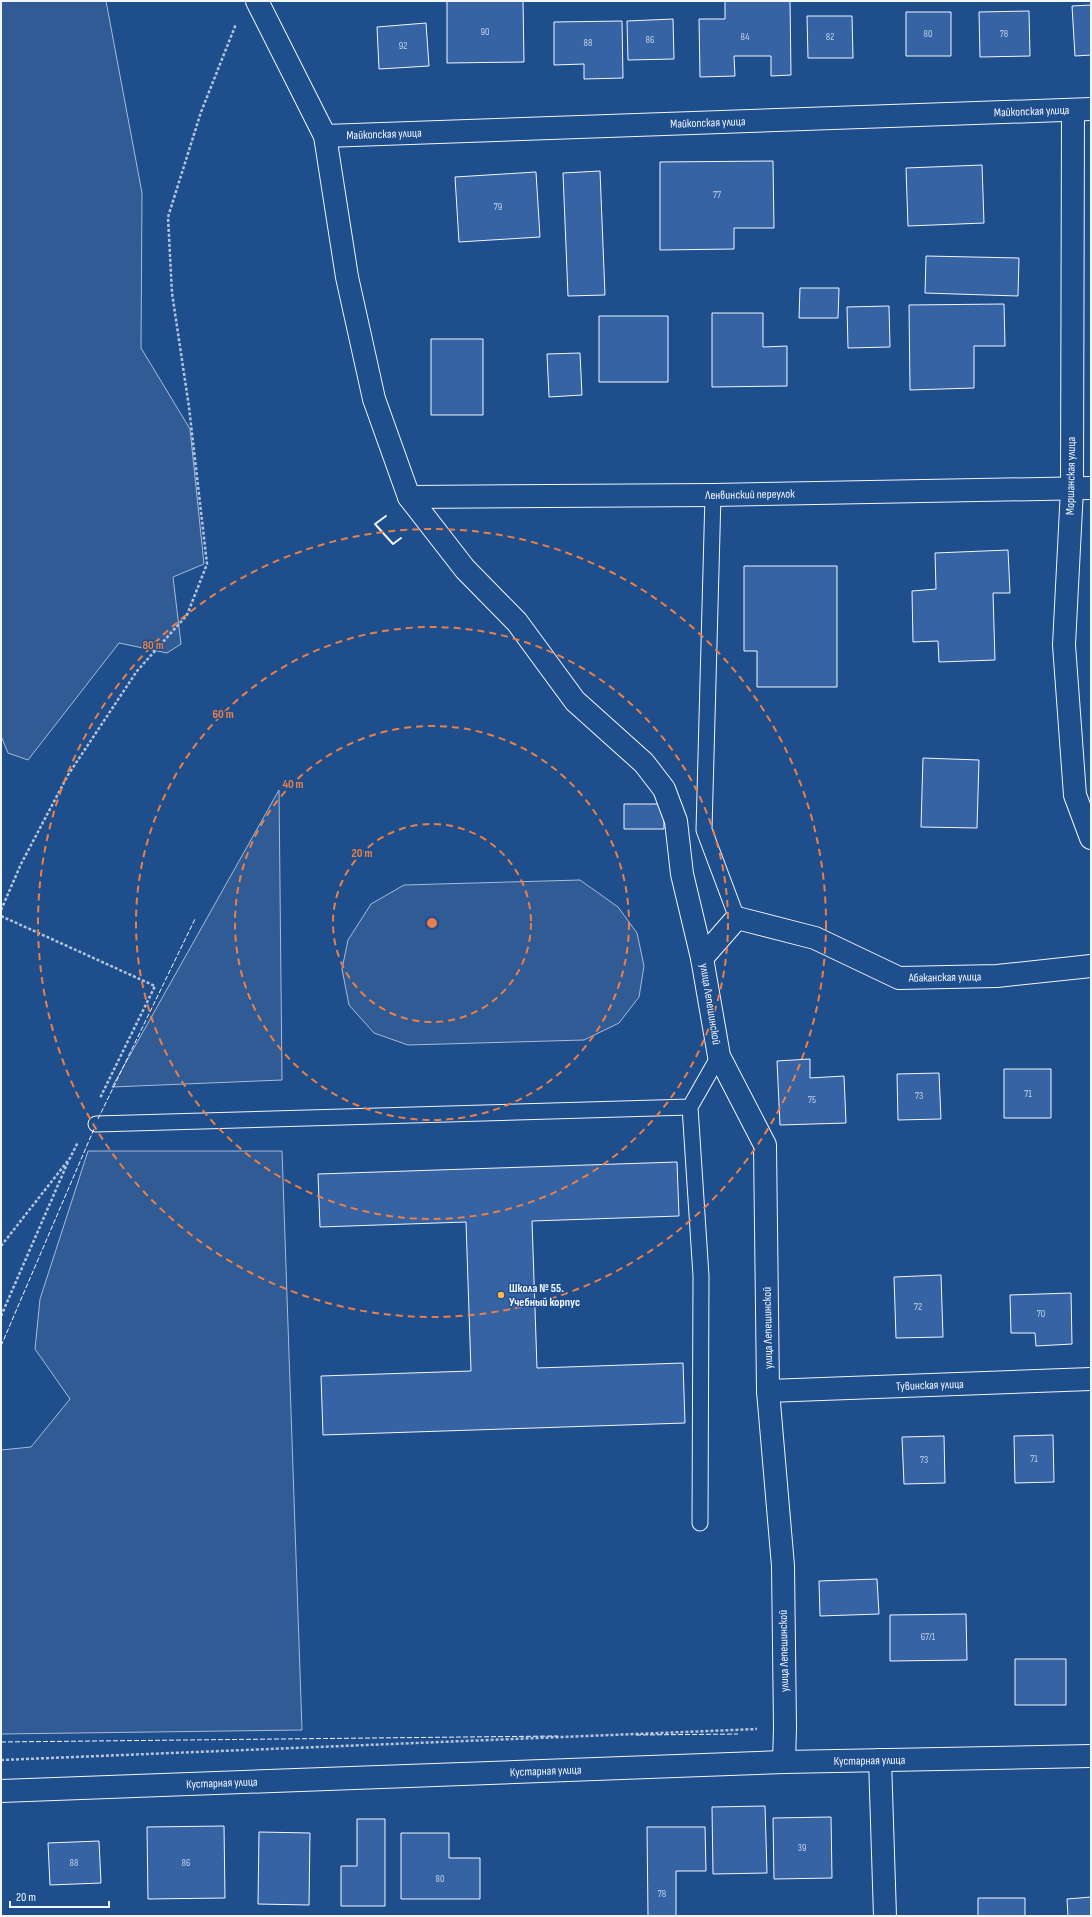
<svg xmlns="http://www.w3.org/2000/svg" width="1092" height="1917" font-family="'Sofia Sans Condensed',sans-serif">
<style>
.built{fill:#305b95;stroke:#a8bbd7}
.building{fill:#3563a3;stroke:#f2f6ff}
.lines{fill:none;stroke-linecap:round;stroke-linejoin:round}
.service-casing{stroke:#f2f6ff;stroke-width:17}
.minor-casing{stroke:#f2f6ff;stroke-width:24}
.tertiary-casing{stroke:#f2f6ff;stroke-width:24}
.path{stroke:#b3c4dc;stroke-width:2.5;stroke-dasharray:3 2;stroke-linecap:butt}
.service{stroke:#1f4e8c;stroke-width:15}
.minor{stroke:#1f4e8c;stroke-width:22}
.tertiary{stroke:#1f4e8c;stroke-width:22}
.fence{stroke:#f2f6ff;stroke-width:1;stroke-dasharray:5 2;stroke-linecap:butt}
.wall{stroke:#f2f6ff;stroke-width:2}
.ring{fill:none;stroke:#ea8049;stroke-width:2;stroke-dasharray:7 5}
.poi-dot{fill:#ffb74d;stroke:#1f4e8c;stroke-width:1.5}
.labels{text-anchor:middle;dominant-baseline:central;stroke-width:3;stroke-linejoin:round;paint-order:stroke}
.number-label{font-size:10px;fill:#c3d1e8}
.street-label{font-size:12px;fill:#f2f6ff;stroke:#1f4e8c}
.poi-label{font-size:12px;font-weight:bold;fill:#f2f6ff;stroke:#1f4e8c;text-anchor:start}
.centre{fill:#ea8049;stroke:#1f4e8c;stroke-width:2}
.ring-label{font-size:12px;text-anchor:middle;font-weight:bold;fill:#ea8049;stroke:#1f4e8c;stroke-width:3;stroke-linejoin:round;paint-order:stroke}
</style>
<rect width="100%" height="100%" fill="#1f4e8c"/>
<path class="built" d="M1 1H106L142 193 141 348 190 429 204 564 173 577 181 644 167 653 119 643 28 760 8 753 1 736Z
M279 790 282 1080 112 1087Z
M580 880 618 907 637 933 644 966 639 997 619 1023 584 1040 408 1045 374 1033 349 1005 342 969 348 940 371 904 404 885Z
M88 1151H282L302 1730 1 1734V1450L31 1447 70 1399 35 1349 40 1299Z"/>
<path class="building" d="M447 1H523L524 62 447 63Z
M725 1H790L791 75 771 76V56H734L735 76 700 77 699 19H725Z
M1091 5V55L1075 56 1072 6Z
M1029 11 1030 56 980 57 979 12Z
M906 12H951V56H906Z
M807 16H852L853 58H808Z
M673 19 674 59 628 60 627 21Z
M622 21 623 78 584 79V64L554 65V22Z
M426 23 429 66 379 69 377 27Z
M773 161 774 228H734V249L660 250V162Z
M982 165 984 223 908 226 906 168Z
M600 171 605 295 568 296 563 173Z
M536 172 540 237 459 242 455 177Z
M926 256 1019 258 1018 296 925 293Z
M800 288H839L838 318H799Z
M1004 304 1005 346H974V388L910 390 909 305Z
M889 306 890 347 848 348 847 307Z
M712 313H763V347L787 346V386L712 387Z
M599 316H668V382H599Z
M431 339H483V415H431Z
M580 353 582 395 549 397 547 354Z
M1008 550 1010 593H993L995 660 939 662 938 641 913 642 912 591 936 589 935 553Z
M744 566H837V687H757V651H744Z
M923 758 979 760 977 828 921 827Z
M624 804H664V829H624Z
M810 1059V1078L844 1076 846 1123 780 1125 777 1061Z
M1004 1069H1051V1118H1004Z
M939 1073 941 1119 898 1120 897 1074Z
M677 1162 679 1216 532 1221 537 1368 683 1363 685 1423 323 1435 321 1376 471 1371 466 1222 320 1227 318 1174Z
M941 1275 943 1337 896 1338 894 1277Z
M1071 1293 1072 1344 1036 1346 1035 1333H1011L1010 1295Z
M1053 1435 1054 1482 1015 1483 1014 1436Z
M944 1436 945 1483 904 1484 902 1437Z
M877 1579 879 1614 820 1616 819 1581Z
M966 1614 967 1660 890 1661V1615Z
M1015 1659H1066V1705H1015Z
M765 1806 767 1873 713 1874 712 1807Z
M831 1817 832 1878 774 1879 773 1818Z
M357 1819H385V1906H341V1866H357Z
M224 1826 225 1898 148 1899 147 1827Z
M647 1827H705L706 1871H676V1916H648Z
M259 1832 310 1833 309 1905 258 1904Z
M401 1833H449V1858H480V1899H401Z
M99 1841 101 1883 50 1885 48 1843Z
M1091 1897V1916H1068L1067 1899Z
M978 1898H1025V1916H978Z"/>
<g class="lines">
<defs>
<path id="service" d="M713 495 704 830 737 918
M690 1107 701 1276 700 1523
M96 1124 690 1107 719 1056"/>
<g id="minor">
<path d="M257 1 325 136 347 277 374 399 409 497 465 569 517 622 575 701 644 763 664 789 676 821 682 874 702 958"/>
<path d="M1073 110 1072 489 1064 645 1075 795 1091 838"/>
<path id="s1" d="M325 136 1091 109"/>
<path id="s2" d="M409 497 713 495 1091 488"/>
<path id="s3" d="M768 1391 1091 1379"/>
<path d="M880 1760 885 1916"/>
<path id="s4" d="M784 1762 785 1728 783 1566 768 1391 765 1145 719 1056 702 958 737 918 815 938 899 978 997 976 1091 966"/>
</g>
<g id="tertiary">
<path id="s5" d="M1 1791 784 1762 1091 1756"/>
</g>
</defs>
<use href="#service" class="service-casing"/>
<use href="#minor" class="minor-casing"/>
<use href="#tertiary" class="tertiary-casing"/>
<path class="path" d="M1 910 21 864 68 775 137 671 187 615 207 564 189 407 172 293 168 217 201 112 236 24
M1 916 155 986 100 1098
M1 1246 70 1158 78 1142
M1 1316 68 1162
M1 1760 757 1729"/>
<use href="#service" class="service"/>
<use href="#minor" class="minor"/>
<use href="#tertiary" class="tertiary"/>
<path class="fence" d="M98 1119 195 919
M1 1346 94 1129
M636 1735 738 1734
M1 1742 558 1736"/>
<path class="wall" d="M386 516 375 524 393 544 401 538"/>
</g>
<g class="ring">
<circle cx="432" cy="923" r="99"/>
<circle cx="432" cy="923" r="197"/>
<circle cx="432" cy="923" r="296"/>
<circle cx="432" cy="923" r="394"/>
</g>
<circle class="poi-dot" cx="501" cy="1295" r="4"/>
<g class="labels">
<g class="number-label">
<text x="485" y="32">90</text>
<text x="928" y="34">80</text>
<text x="1004" y="34">78</text>
<text x="745" y="37">84</text>
<text x="830" y="37">82</text>
<text x="650" y="40">86</text>
<text x="588" y="43">88</text>
<text x="403" y="46">92</text>
<text x="717" y="195">77</text>
<text x="498" y="207">79</text>
<text x="1028" y="1094">71</text>
<text x="919" y="1096">73</text>
<text x="812" y="1100">75</text>
<text x="918" y="1307">72</text>
<text x="1041" y="1314">70</text>
<text x="1034" y="1459">71</text>
<text x="924" y="1460">73</text>
<text x="928" y="1637">67/1</text>
<text x="802" y="1848">39</text>
<text x="74" y="1863">88</text>
<text x="186" y="1863">86</text>
<text x="440" y="1879">80</text>
<text x="662" y="1894">78</text>
</g>
<g class="street-label">
<text stroke="none"><textPath href="#s1" startOffset="707">Майкопская улица</textPath></text>
<text stroke="none"><textPath href="#s1" startOffset="383">Майкопская улица</textPath></text>
<text stroke="none"><textPath href="#s1" startOffset="59">Майкопская улица</textPath></text>
<text transform="translate(1071 476) rotate(-89)">Моршанская улица</text>
<text stroke="none"><textPath href="#s2" startOffset="341">Ленвинский переулок</textPath></text>
<text stroke="none"><textPath href="#s4" startOffset="1090">Абаканская улица</textPath></text>
<text transform="translate(710 1004) rotate(81)">улица Лепешинской</text>
<text transform="translate(768 1328) rotate(-91)">улица Лепешинской</text>
<text stroke="none"><textPath href="#s3" startOffset="162">Тувинская улица</textPath></text>
<text transform="translate(784 1651) rotate(-91)">улица Лепешинской</text>
<text stroke="none"><textPath href="#s5" startOffset="869">Кустарная улица</textPath></text>
<text stroke="none"><textPath href="#s5" startOffset="545">Кустарная улица</textPath></text>
<text stroke="none"><textPath href="#s5" startOffset="221">Кустарная улица</textPath></text>
</g>
<g class="poi-label">
<text x="509" y="1288">Школа № 55.<tspan x="509" dy="14">Учебный корпус</tspan></text>
</g>
</g>
<circle cx="432" cy="923" r="6" class="centre"/>
<g class="ring-label">
<text x="153" y="649">80 m</text>
<text x="223" y="718">60 m</text>
<text x="293" y="788">40 m</text>
<text x="362" y="857">20 m</text>
</g>
<rect width="1092" height="1917" fill="none" stroke="#f2f6ff" stroke-width="4"/>
<path d="M10 1901v6h99v-6" fill="none" stroke="#f2f6ff" stroke-width="2"/>
<text x="16" y="1901" font-size="12" fill="#f2f6ff" stroke="#1f4e8c" stroke-width="3" paint-order="stroke">20 m</text>
</svg>
